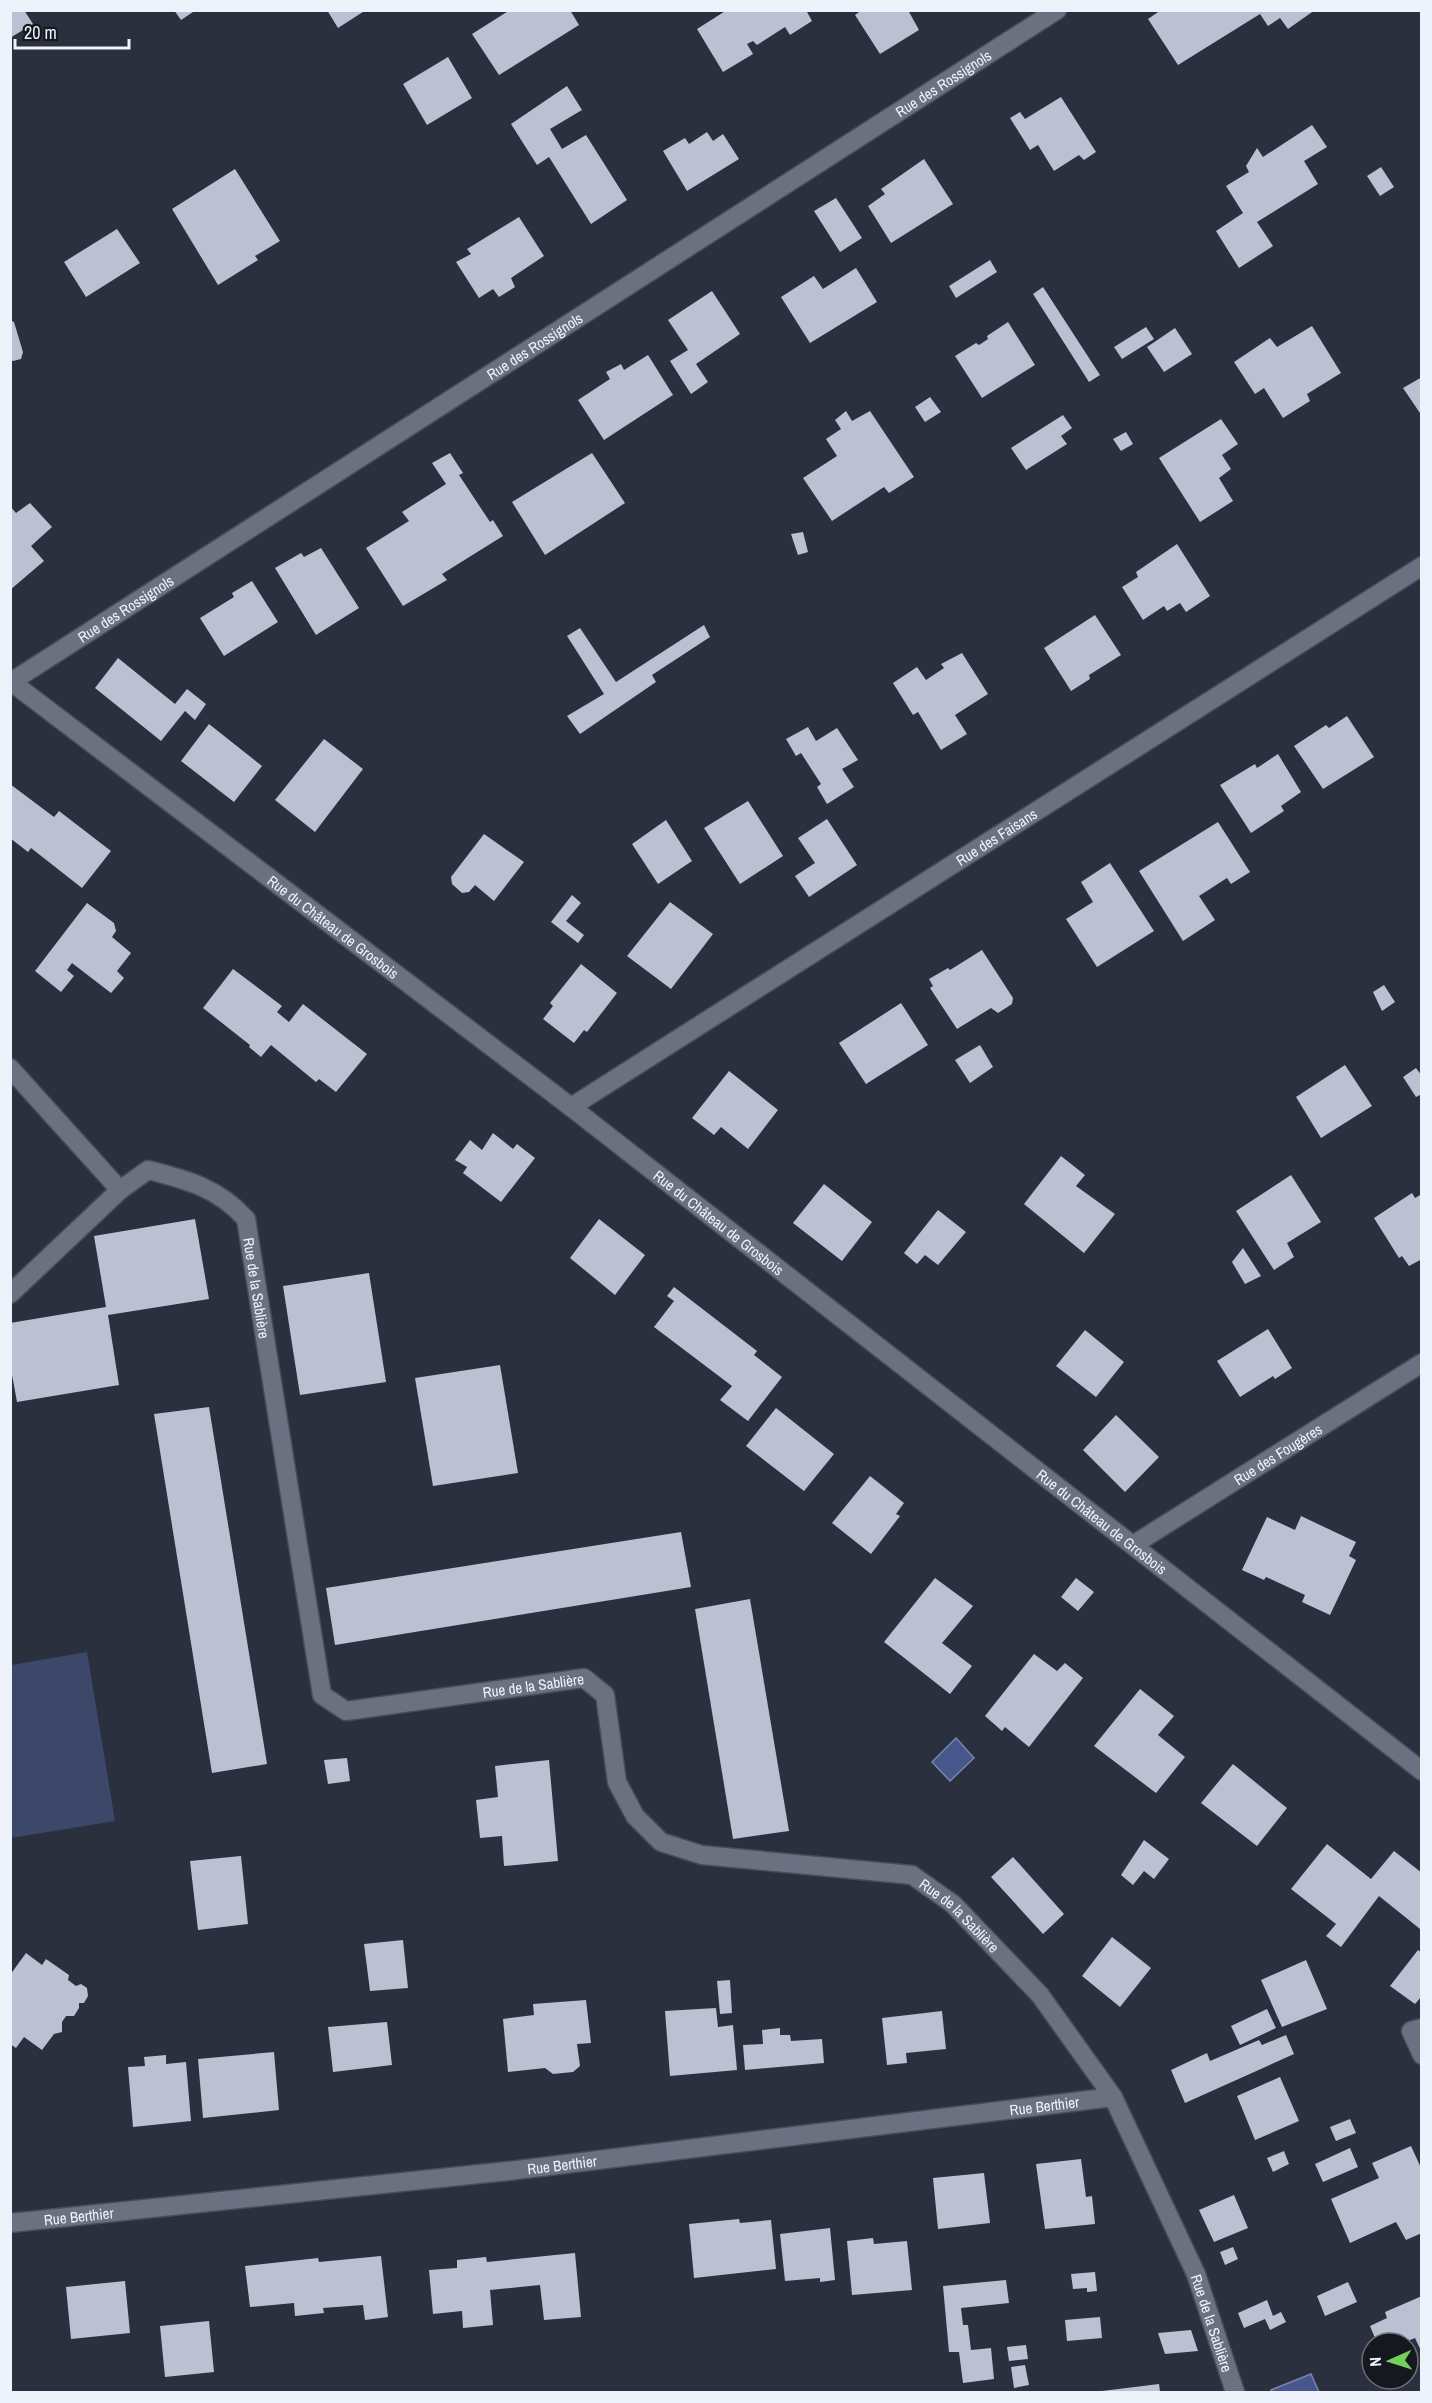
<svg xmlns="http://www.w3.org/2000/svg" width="1432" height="2403" font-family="'Archivo Narrow',sans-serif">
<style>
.green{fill:#3c476a}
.water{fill:#47568b;stroke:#7985ad;stroke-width:1.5}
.building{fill:#bbc1d3}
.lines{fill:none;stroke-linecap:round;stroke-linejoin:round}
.minor-casing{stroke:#484c58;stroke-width:21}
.minor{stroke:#6b7181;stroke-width:18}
.labels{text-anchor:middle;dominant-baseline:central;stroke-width:6;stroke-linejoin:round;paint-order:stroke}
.street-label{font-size:15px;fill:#eef2fb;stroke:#16181f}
</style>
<rect width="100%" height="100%" fill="#2b303e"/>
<path class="green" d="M87 1652 115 1821 11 1838V1665Z"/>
<path class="water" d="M956 1738 974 1758 950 1781 932 1762Z
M1311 2374 1319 2392H1272L1271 2390Z"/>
<path class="building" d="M10 10H24L33 24 10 38Z
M174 10H196L181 20Z
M327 10H366L338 28Z
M510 10H570L579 25 499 75 472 34Z
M727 10H806L812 21 790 35 785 27 757 45 753 41 747 44 753 54 723 72 697 29Z
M862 10H908L919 30 880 54 855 15Z
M1161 10H1315L1288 29 1280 18 1268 26 1260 14 1178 65 1148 19Z
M448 57 472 98 427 125 403 84Z
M567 86 582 110 550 129 562 149 586 135 627 200 591 224 549 157 537 165 511 124Z
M1061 97 1096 152 1084 160 1079 155 1054 171 1038 145 1030 150 1010 118 1020 112 1025 119Z
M1312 125 1327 147 1304 161 1318 184 1257 222 1273 246 1239 268 1216 231 1243 213 1226 186 1249 172 1246 166 1257 148 1263 157Z
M707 132 713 141 723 134 739 159 687 191 663 151 685 138 689 144Z
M924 159 953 204 891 243 868 206 885 194 881 189Z
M1381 167 1394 187 1380 196 1367 176Z
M235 169 280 241 255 256 258 260 218 285 172 209Z
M836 198 862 238 840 252 814 211Z
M519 217 544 256 511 278 515 287 499 297 493 289 479 298 456 262 471 254 467 249Z
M117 229 140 263 86 297 64 262Z
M990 260 997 272 956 298 949 286Z
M856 268 877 302 810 343 781 297 814 276 823 289Z
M1043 287 1100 375 1089 382 1033 294Z
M712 291 740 334 696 364 708 382 691 394 670 361 688 350 668 320Z
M10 320 14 322 23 352 21 359 13 361 10 360Z
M1008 322 1035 365 982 398 955 356 976 343 979 345 988 339 987 336Z
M1312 326 1341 373 1307 394 1310 401 1283 418 1264 388 1255 394 1234 362 1270 338 1277 347Z
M1146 327 1154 339 1122 359 1114 347Z
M1175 328 1192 354 1164 372 1147 347Z
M648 355 673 395 604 440 578 400 610 379 606 372 621 364 624 370Z
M1422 377V416L1403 388Z
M930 397 941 412 925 422 915 407Z
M846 411 852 421 870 411 914 477 889 493 884 487 832 521 803 478 837 456 826 439 841 429 835 420Z
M1063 415 1072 428 1061 436 1067 444 1026 470 1011 448Z
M1221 419 1238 444 1222 455 1231 469 1219 478 1233 501 1200 522 1159 458Z
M1126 432 1133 444 1121 451 1113 439Z
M450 453 463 473 459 475 490 522 493 520 503 536 442 574 447 580 403 606 366 548 409 521 402 512 446 484 432 463Z
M592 453 625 503 545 555 512 502Z
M30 503 52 527 31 546 44 561 10 590V506L16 513Z
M803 532 808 552 798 555 791 534Z
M1177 544 1210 596 1186 612 1180 603 1167 611 1164 606 1143 620 1122 587 1138 577 1136 572Z
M321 548 359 608 316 635 275 568 301 553 304 557Z
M252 581 278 622 224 656 200 618 234 597 232 593Z
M1095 615 1121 655 1089 675 1090 679 1071 691 1044 648Z
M704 625 710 637 652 675 656 682 580 734 567 716 604 694 567 636 580 628 616 682Z
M962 653 988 694 955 715 967 734 941 750 918 712 913 715 893 683 917 667 926 680 944 668 941 664Z
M118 658 175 704 187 689 206 704 195 720 185 711 161 741 95 688Z
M1347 716 1374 757 1323 789 1294 746 1326 725 1329 728Z
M209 724 262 766 234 802 181 761Z
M808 727 816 741 837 728 858 760 842 769 854 787 827 804 817 787 821 784 801 753 796 756 786 739Z
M324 739 363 769 315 832 275 800Z
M1278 754 1301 792 1281 806 1284 811 1251 833 1220 785 1255 764 1257 768Z
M10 784 54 817 59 811 111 851 82 888 31 848 28 852 10 838Z
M748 801 783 856 740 884 704 828Z
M827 819 857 865 809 897 795 876 815 863 798 838Z
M666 820 692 861 658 884 632 844Z
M1218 822 1250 872 1231 884 1227 878 1199 896 1215 920 1183 941 1139 871Z
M484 834 524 862 494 901 475 885 469 892 462 893 452 884 451 877Z
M1110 863 1154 931 1097 967 1066 919 1093 902 1081 882Z
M572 895 581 903 566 921 584 935 578 943 551 922Z
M670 902 713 934 671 989 627 956Z
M87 903 114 923 116 931 112 937 131 953 117 971 124 978 111 993 72 963 67 970 74 976 61 992 35 971Z
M982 950 1013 998 1012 1004 998 1013 991 1008 957 1029 930 988 933 986 929 979 948 968 950 970Z
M581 964 617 993 587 1032 584 1030 574 1043 543 1019 553 1006 550 1003Z
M233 969 282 1006 277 1012 289 1022 303 1004 367 1054 336 1092 319 1079 316 1082 271 1045 261 1057 249 1047 250 1045 203 1008Z
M1384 985 1395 1002 1382 1011 1373 992Z
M901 1003 928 1045 866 1084 839 1043Z
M980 1045 993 1067 970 1083 955 1060Z
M1345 1065 1372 1106 1321 1138 1296 1097Z
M1416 1068 1422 1076V1094L1416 1097 1403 1077Z
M729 1071 778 1110 748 1149 721 1127 714 1135 692 1118Z
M493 1133 513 1149 517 1144 535 1158 501 1202 463 1173 467 1167 455 1160 470 1140 482 1150Z
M1061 1156 1085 1175 1076 1186 1115 1214 1084 1253 1024 1204Z
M1291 1175 1321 1222 1287 1243 1294 1257 1274 1270 1236 1211Z
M824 1184 872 1222 842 1261 793 1223Z
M1412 1193 1415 1198 1422 1194V1259L1409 1266 1402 1256 1399 1258 1374 1218Z
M938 1210 966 1232 938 1265 925 1255 917 1264 904 1253Z
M195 1219 209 1299 108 1315 119 1385 17 1402 10 1364V1323L106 1307 94 1236Z
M599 1219 645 1255 615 1295 570 1258Z
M1243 1248 1261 1276 1245 1284 1232 1262Z
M369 1273 386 1382 300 1395 283 1286Z
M674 1287 757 1351 754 1355 782 1377 748 1421 720 1400 732 1386 654 1327 674 1301 667 1296Z
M1268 1329 1292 1368 1275 1379 1273 1376 1240 1397 1217 1361Z
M1085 1330 1124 1362 1096 1397 1056 1366Z
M500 1365 518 1473 433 1486 415 1378Z
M209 1407 267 1764 212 1773 154 1414Z
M776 1408 834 1454 804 1491 746 1446Z
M1116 1415 1159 1457 1125 1492 1083 1450Z
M870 1476 904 1503 896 1514 900 1516 871 1554 832 1523Z
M1301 1516 1356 1542 1349 1556 1356 1560 1330 1615 1302 1602 1305 1595 1266 1577 1264 1580 1242 1570 1267 1517 1295 1530Z
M681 1532 691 1587 335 1645 326 1588Z
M935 1578 973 1606 942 1643 972 1666 950 1694 884 1642Z
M1076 1578 1094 1592 1078 1611 1061 1597Z
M750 1599 789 1831 733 1839 695 1609Z
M1034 1654 1057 1671 1065 1663 1083 1678 1029 1747 1005 1727 1002 1731 985 1716Z
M1140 1689 1174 1716 1158 1735 1185 1757 1156 1793 1094 1746Z
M347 1758 350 1781 328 1784 324 1760Z
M549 1760 558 1861 504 1866 502 1836 480 1838 476 1800 498 1797 495 1766Z
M1233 1764 1287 1808 1257 1846 1201 1803Z
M1144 1840 1169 1859 1154 1879 1144 1871 1133 1885 1121 1875Z
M1327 1844 1371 1879 1394 1851 1422 1873 1420 1929 1379 1896 1341 1947 1326 1936 1336 1924 1291 1889Z
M241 1856 248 1924 198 1930 190 1861Z
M1013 1857 1064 1914 1043 1934 991 1877Z
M1112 1937 1151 1968 1120 2007 1082 1976Z
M403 1940 408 1988 370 1991 364 1944Z
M1418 1950 1422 1953V1996L1415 2004 1390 1986Z
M26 1953 42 1965 46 1959 69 1975 68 1980 76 1986 81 1984 87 1988 88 1996 84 2003H79V2008L74 2016H66L62 2022V2032L54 2034 42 2050 24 2037 16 2048 10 2044V1975Z
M1306 1960 1327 2009 1282 2027 1261 1980Z
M730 1980 732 2013 720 2014 717 1981Z
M586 2000 591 2043 577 2044 580 2066 573 2072 553 2074 545 2068 508 2072 503 2019 534 2015 533 2004Z
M716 2008 718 2027 733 2025 737 2070 670 2076 665 2011Z
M1267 2009 1276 2028 1240 2045 1231 2026Z
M942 2011 946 2049 906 2053 907 2063 887 2065 882 2018Z
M387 2022 392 2065 333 2072 328 2027Z
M780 2028V2035H790L791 2041 822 2039 824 2063 745 2070 743 2045 763 2044 762 2030Z
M1286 2035 1294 2054 1185 2103 1171 2070 1207 2053 1210 2061 1259 2040 1262 2045Z
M274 2052 279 2110 203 2118 198 2059Z
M166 2055V2064L186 2062 191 2121 133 2127 128 2067 145 2066 144 2057Z
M1280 2077 1299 2121 1255 2140 1237 2096Z
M1350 2119 1356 2133 1336 2141 1330 2127Z
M1411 2146 1422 2170V2233L1406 2240 1396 2222 1350 2243 1331 2199 1379 2178 1372 2163Z
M1350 2148 1358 2167 1323 2182 1315 2164Z
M1284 2151 1289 2164 1273 2172 1267 2158Z
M1081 2159 1086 2197 1092 2196 1095 2224 1045 2229 1036 2164Z
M984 2173 990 2223 938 2229 933 2178Z
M1234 2195 1248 2228 1214 2242 1199 2210Z
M739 2219 740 2223 771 2220 776 2269 694 2278 689 2224Z
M830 2228 835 2280 820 2282V2278L785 2281 780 2234Z
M873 2238 874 2244 907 2241 912 2290 852 2295 847 2241Z
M1233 2247 1238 2259 1225 2265 1220 2252Z
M575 2253 581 2317 544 2320 540 2285 490 2290 493 2325 463 2328 462 2311 433 2314 429 2270 457 2268V2260L486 2257 487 2262Z
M381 2256 388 2317 365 2320 363 2305 323 2308 324 2313 295 2316 294 2303 250 2307 245 2266 318 2258 319 2262Z
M1095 2272 1097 2291 1087 2292V2288L1073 2289 1071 2274Z
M1006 2280 1009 2303 961 2308 963 2325H968L971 2350 991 2348 994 2379 963 2383 959 2352H949L943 2286Z
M125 2281 130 2333 71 2339 66 2287Z
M1348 2282 1357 2302 1325 2316 1317 2296Z
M1422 2296V2353L1415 2338 1403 2343H1377L1370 2326 1387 2318 1385 2312Z
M1267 2300 1273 2316 1281 2312 1286 2322 1270 2330 1265 2319 1244 2328 1238 2313Z
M1100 2317 1102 2338 1067 2341 1065 2320Z
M209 2321 214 2372 165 2377 160 2326Z
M1191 2330 1198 2351 1165 2354 1158 2333Z
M1026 2345 1028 2359 1009 2361 1007 2347Z
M1025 2365 1029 2385 1014 2388 1011 2367Z
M1159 2384 1160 2392H1102V2391Z"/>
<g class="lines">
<defs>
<g id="minor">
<path id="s1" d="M10 681 571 1107 1422 1771"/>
<path id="s2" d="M11 682 1057 10"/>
<path id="s3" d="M10 1068 120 1190 148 1170C188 1180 218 1188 246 1219L322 1695 346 1711 584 1678 605 1695 617 1782 635 1816 661 1842 702 1855 912 1875 953 1904 1040 1995 1113 2097 1196 2274 1235 2392"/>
<path id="s4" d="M571 1107 1422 566"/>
<path d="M10 1294 120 1190"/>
<path id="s5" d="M1133 1545 1422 1363"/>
<path d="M1422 2028 1411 2031 1422 2055"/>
<path id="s6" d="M10 2223 508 2171 1113 2097"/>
</g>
</defs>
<use href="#minor" class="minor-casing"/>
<use href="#minor" class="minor"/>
</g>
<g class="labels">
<g class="street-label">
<text stroke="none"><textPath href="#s2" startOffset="1108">Rue des Rossignols</textPath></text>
<text stroke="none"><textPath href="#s2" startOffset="622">Rue des Rossignols</textPath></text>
<text stroke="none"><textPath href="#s2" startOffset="136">Rue des Rossignols</textPath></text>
<text stroke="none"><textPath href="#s4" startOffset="504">Rue des Faisans</textPath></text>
<text stroke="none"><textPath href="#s1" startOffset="406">Rue du Château de Grosbois</textPath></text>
<text stroke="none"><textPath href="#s1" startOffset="892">Rue du Château de Grosbois</textPath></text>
<text stroke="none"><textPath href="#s3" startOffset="380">Rue de la Sablière</textPath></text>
<text stroke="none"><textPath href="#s5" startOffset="171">Rue des Fougères</textPath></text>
<text stroke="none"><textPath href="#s1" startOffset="1378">Rue du Château de Grosbois</textPath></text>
<text stroke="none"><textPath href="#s3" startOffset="1010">Rue de la Sablière</textPath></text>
<text stroke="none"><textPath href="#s3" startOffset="1568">Rue de la Sablière</textPath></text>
<text stroke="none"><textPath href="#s6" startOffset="1041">Rue Berthier</textPath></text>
<text stroke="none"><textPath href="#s6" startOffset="555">Rue Berthier</textPath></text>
<text stroke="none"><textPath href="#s6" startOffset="69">Rue Berthier</textPath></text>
<text stroke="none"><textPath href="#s3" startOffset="2054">Rue de la Sablière</textPath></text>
</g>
</g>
<rect width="1432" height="2403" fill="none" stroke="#eef2fb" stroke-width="24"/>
<g transform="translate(1390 2361) rotate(267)"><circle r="28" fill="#16181f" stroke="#6c6f77" stroke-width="1.5"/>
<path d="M0-4.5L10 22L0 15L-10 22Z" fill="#73d25c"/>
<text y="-9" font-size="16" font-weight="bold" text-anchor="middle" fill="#eef2fb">N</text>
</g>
<path d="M15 39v9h114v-9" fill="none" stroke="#eef2fb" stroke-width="3"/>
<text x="24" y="39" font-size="18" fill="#eef2fb" stroke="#16181f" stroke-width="4.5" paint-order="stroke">20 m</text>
</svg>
